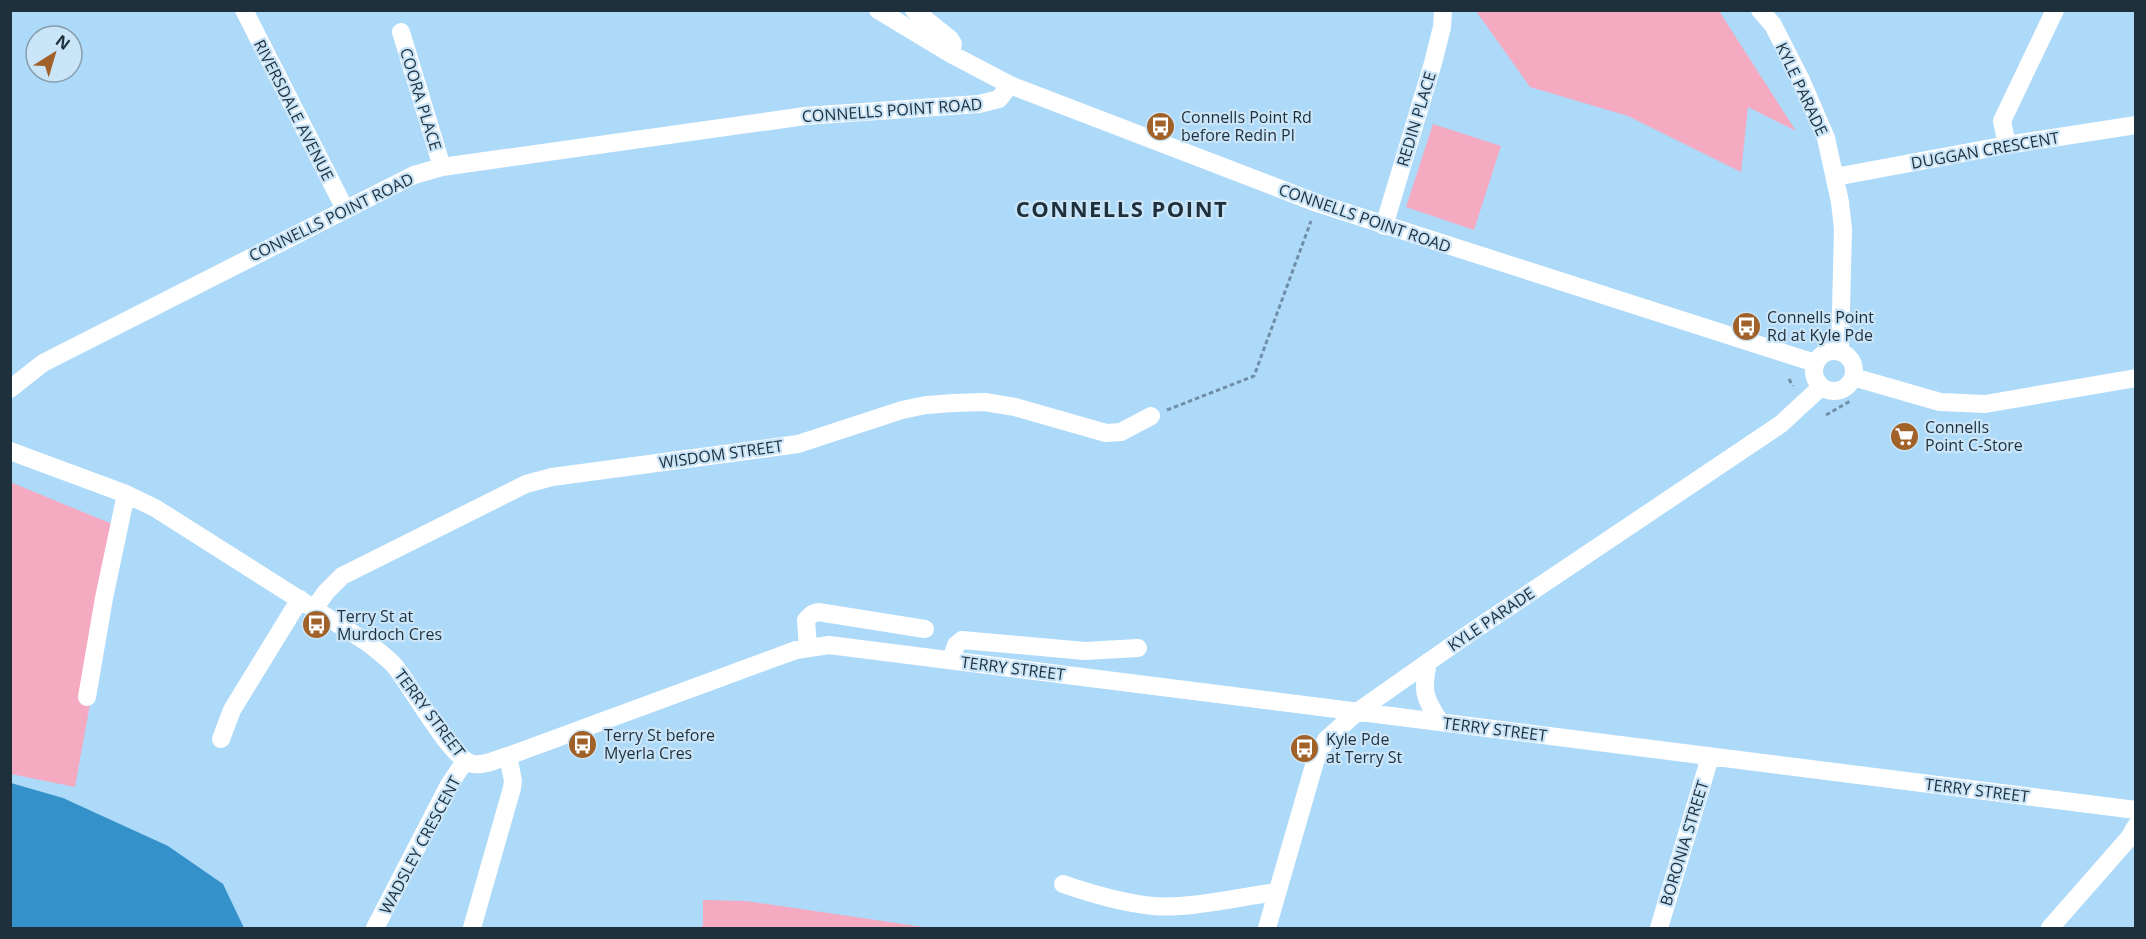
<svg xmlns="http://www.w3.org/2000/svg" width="2146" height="939" font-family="'Open Sans',sans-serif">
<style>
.green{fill:#f4aac0}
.water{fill:#3491ca}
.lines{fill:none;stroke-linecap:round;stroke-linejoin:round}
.path{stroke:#6f8fa7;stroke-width:3;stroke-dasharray:4.5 3;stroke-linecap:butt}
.minor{stroke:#fff;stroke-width:18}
.labels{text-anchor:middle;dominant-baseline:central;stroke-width:4.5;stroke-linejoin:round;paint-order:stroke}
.street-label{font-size:16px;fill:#1f303d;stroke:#cbe5f8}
.poi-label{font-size:16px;fill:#1f303d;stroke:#cbe5f8;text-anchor:start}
.district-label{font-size:22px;font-weight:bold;letter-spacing:1.5px;fill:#1f303d;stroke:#cbe5f8}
</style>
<rect width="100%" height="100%" fill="#aedafa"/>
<path class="green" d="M1476 11H1719L1796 131 1748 107 1741 172 1628 116 1530 87Z
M1433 124 1501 146 1474 230 1406 207Z
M10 482 122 528 75 787 11 774Z
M703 900 746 901 930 928H700L703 925Z"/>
<path class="water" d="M11 783 63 798 168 846 223 884 244 928H11Z"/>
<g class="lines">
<path class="path" d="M1802 340 1817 336
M1789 379 1793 386
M1167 410 1254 376 1311 221
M1826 415 1852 400"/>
<path class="minor" d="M244 10 345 209
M878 10 951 54 1010 85 1317 203 1815 363
M914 10 950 39 953 44 951 54
M1760 10 1773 25 1801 80 1826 138 1840 202 1843 229 1840 352
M401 32 442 167
M2007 145 2002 121 2055 10
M1835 177 2007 145 2136 125
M1384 226 1433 63 1442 27 1443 10
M1814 371a20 20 0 1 1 40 0a20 20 0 1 1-40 0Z
M1853 377 1940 402 1985 404 2136 378
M10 389 43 363 414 175 442 167 805 116 979 104 999 99 1010 85
M10 451 126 494 155 508 368 643C377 650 385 656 393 664 410 683 451 760 473 764 484 766 497 759 508 756L796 650 829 645 2136 810
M314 609 326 592 342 576 526 484 552 477 798 444 902 410 926 405 954 403 985 402 1015 407 1106 433 1121 432 1151 416
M808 647 806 620 812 614 818 612 925 629
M951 660 956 645 962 640 1085 651 1138 648
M1428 662C1422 691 1424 698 1440 722
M87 697 104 598 126 494
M221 739 232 710 300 599
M1063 884C1092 894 1122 903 1153 906 1190 909 1239 897 1277 892
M375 928 449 785 465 761
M472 928 512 788 513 781 508 756
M1267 928 1315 762 1326 740 1357 712 1464 637 1781 424 1821 387
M1659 928 1710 757
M2050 928 2129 838 2136 826"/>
</g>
<defs>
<symbol id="bus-disc" viewBox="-11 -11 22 22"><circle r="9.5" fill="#a06228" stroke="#cbe5f8"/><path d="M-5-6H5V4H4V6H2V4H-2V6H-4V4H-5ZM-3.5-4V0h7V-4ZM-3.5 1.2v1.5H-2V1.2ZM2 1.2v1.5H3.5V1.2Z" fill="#fff"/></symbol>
<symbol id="supermarket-disc" viewBox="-11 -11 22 22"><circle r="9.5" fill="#a06228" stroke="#cbe5f8"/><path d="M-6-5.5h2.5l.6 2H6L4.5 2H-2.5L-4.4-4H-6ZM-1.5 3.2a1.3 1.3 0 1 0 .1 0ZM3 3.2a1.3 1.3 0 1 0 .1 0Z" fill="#fff"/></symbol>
</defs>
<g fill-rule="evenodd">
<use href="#bus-disc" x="1144" y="110" width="33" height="33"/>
<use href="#bus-disc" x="1730" y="310" width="33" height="33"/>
<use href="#supermarket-disc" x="1888" y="420" width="33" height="33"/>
<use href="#bus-disc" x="300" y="608" width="33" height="33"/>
<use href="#bus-disc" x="566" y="728" width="33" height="33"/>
<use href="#bus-disc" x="1288" y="732" width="33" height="33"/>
</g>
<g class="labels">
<g class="street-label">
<text transform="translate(1802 89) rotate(65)">KYLE PARADE</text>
<text transform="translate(421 99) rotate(73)">COORA PLACE</text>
<text transform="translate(294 110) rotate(63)">RIVERSDALE AVENUE</text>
<text transform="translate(892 110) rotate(-4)">CONNELLS POINT ROAD</text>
<text transform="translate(1416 119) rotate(-73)">REDIN PLACE</text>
<text transform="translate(1985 150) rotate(-10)">DUGGAN CRESCENT</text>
<text transform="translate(331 217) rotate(-26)">CONNELLS POINT ROAD</text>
<text transform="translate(1365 218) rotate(19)">CONNELLS POINT ROAD</text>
<text transform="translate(721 454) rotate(-8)">WISDOM STREET</text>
<text transform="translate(1491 619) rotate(-34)">KYLE PARADE</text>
<text transform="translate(1013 668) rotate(7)">TERRY STREET</text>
<text transform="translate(430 713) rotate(53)">TERRY STREET</text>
<text transform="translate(1495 729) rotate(7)">TERRY STREET</text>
<text transform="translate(1977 790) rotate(7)">TERRY STREET</text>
<text transform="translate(1684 843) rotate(-73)">BORONIA STREET</text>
<text transform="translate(420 845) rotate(-62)">WADSLEY CRESCENT</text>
</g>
<g class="poi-label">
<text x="1181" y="117">Connells Point Rd<tspan x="1181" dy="18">before Redin Pl</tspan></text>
<text x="1767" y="317">Connells Point<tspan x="1767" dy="18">Rd at Kyle Pde</tspan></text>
<text x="1925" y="427">Connells<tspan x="1925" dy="18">Point C-Store</tspan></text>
<text x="337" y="616">Terry St at<tspan x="337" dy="18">Murdoch Cres</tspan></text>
<text x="604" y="735">Terry St before<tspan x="604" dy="18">Myerla Cres</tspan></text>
<text x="1326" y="739">Kyle Pde<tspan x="1326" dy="18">at Terry St</tspan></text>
</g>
<g class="district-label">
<text x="1122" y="208">CONNELLS POINT</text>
</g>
</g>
<rect width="2146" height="939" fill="none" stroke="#1f303d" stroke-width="24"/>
<g transform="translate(54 54) rotate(37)"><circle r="28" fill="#cbe5f8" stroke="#869dad" stroke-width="1.5"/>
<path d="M0-4.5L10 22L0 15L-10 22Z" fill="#a06228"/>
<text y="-9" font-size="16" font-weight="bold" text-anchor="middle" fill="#1f303d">N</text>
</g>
</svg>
